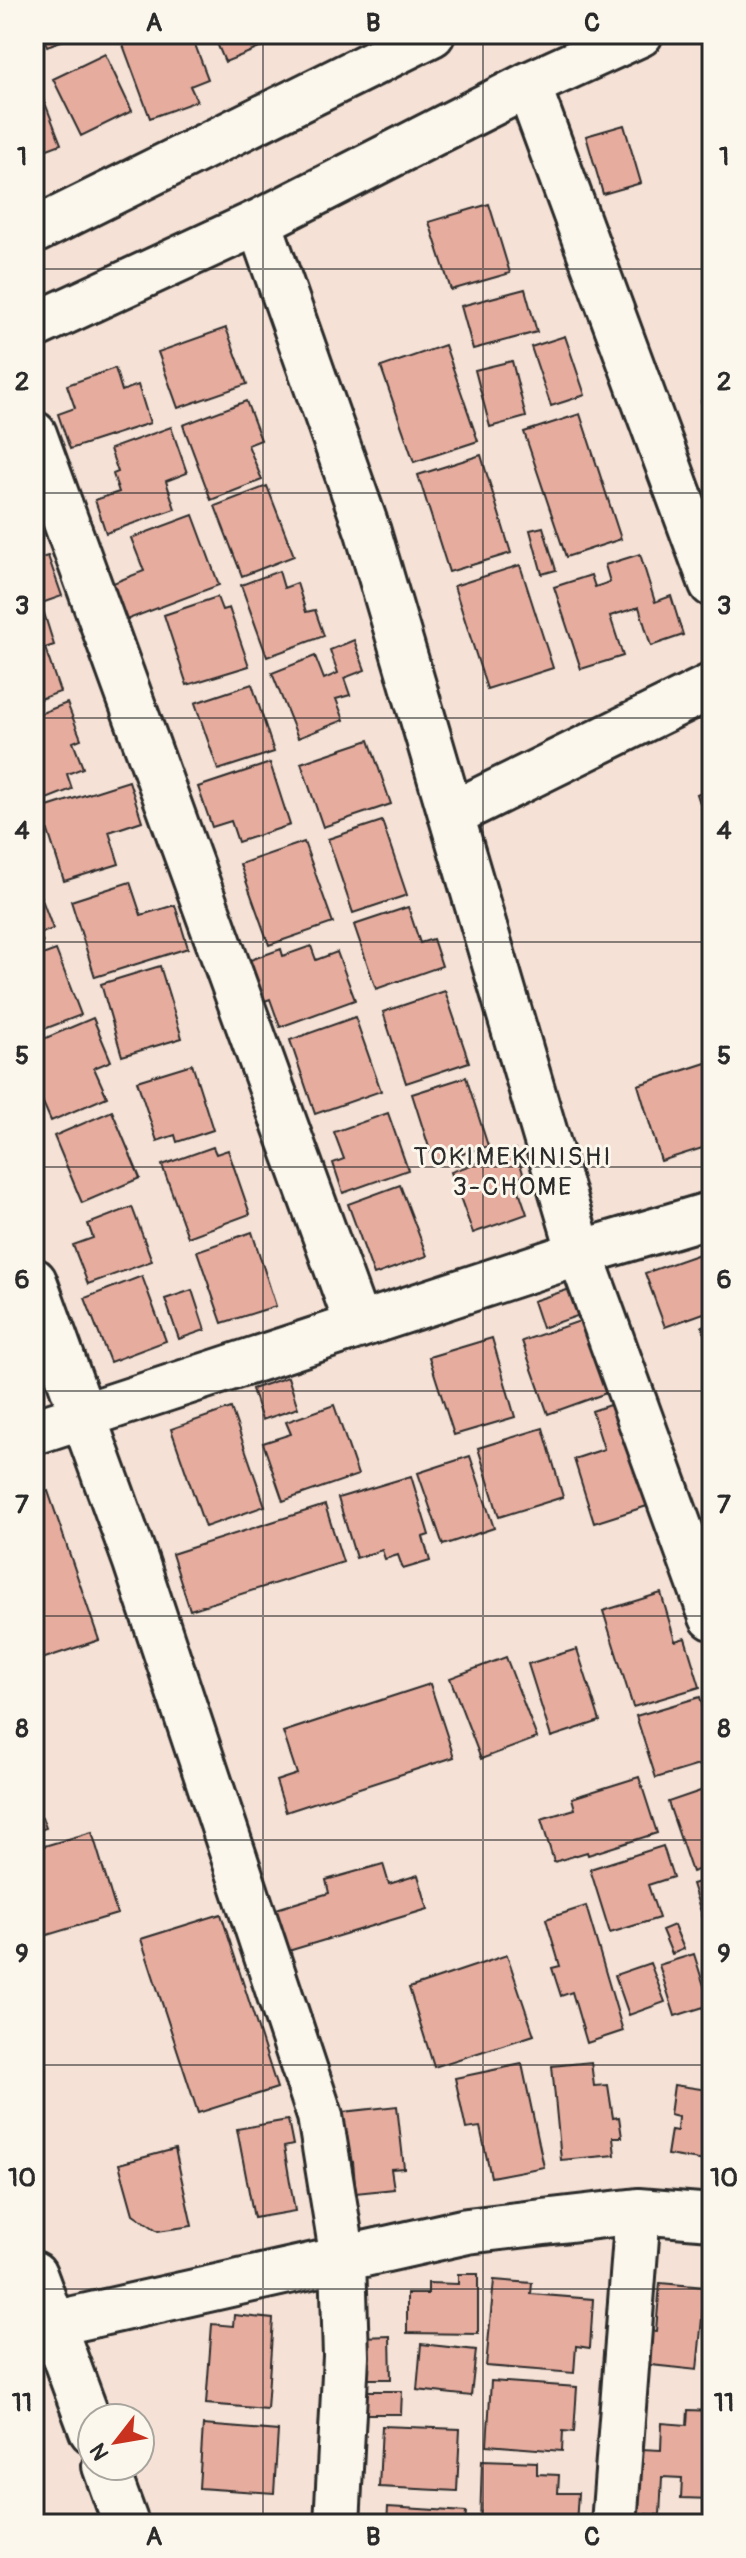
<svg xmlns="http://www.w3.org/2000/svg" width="746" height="2558" font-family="Pangolin,sans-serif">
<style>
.building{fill:#e6ad9f;stroke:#2b2b2b;stroke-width:2}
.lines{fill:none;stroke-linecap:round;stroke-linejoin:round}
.minor-casing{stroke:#2b2b2b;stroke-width:50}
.minor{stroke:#fbf7ec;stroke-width:44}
.grid{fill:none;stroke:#2b2b2b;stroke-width:2;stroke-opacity:0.55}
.labels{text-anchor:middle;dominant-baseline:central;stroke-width:6;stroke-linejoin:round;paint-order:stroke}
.neighbourhood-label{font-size:26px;letter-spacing:2px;fill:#2b2b2b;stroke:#fbf7ec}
.neatline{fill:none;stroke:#2b2b2b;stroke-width:3}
.grid-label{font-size:26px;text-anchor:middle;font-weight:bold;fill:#2b2b2b}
</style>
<rect width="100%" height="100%" fill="#f5e1d5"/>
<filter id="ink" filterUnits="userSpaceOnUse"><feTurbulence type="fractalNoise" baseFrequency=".0125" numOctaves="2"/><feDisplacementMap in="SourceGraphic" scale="16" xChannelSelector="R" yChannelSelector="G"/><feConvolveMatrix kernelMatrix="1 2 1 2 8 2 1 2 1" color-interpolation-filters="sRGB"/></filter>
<g filter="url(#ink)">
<path class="building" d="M42 34H81L47 46Z
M119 34H191L208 79 190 86 197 101 150 118Z
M213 34H286L287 37 225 62Z
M105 54 132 111 81 136 53 79Z
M34 75 61 144 34 154Z
M624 125 641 183 603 194 586 136Z
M489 204 510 273 451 290 429 222Z
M525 289 537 332 473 349 461 306Z
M226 328 247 384 178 408 158 352Z
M565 336 585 395 551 406 531 347Z
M445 345 478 441 414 462 381 367Z
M512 361 526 417 490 427 475 370Z
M115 368 122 391 138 385 150 423 70 449 58 414 75 408 67 385Z
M712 397V433L701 401Z
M246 401 261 440 248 445 262 480 211 500 183 425Z
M580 414 621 539 566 557 524 432Z
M171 427 187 473 166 481 175 509 106 533 95 500 119 492 113 474 118 472 110 449Z
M481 455 511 553 449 572 418 475Z
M267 486 294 556 242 576 215 506Z
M193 515 219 585 126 620 113 583 144 571 131 538Z
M543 527 556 570 542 574 530 530Z
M640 554 655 602 671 596 683 635 651 646 639 607 610 616 623 656 581 669 554 587 591 575 595 587 610 582 605 565Z
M48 556 62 596 39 604 34 589V560Z
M520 565 553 668 487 689 454 586Z
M279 571 284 588 297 583 306 612 315 610 324 636 267 657 241 585Z
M217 597 222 610 229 608 249 666 187 685 164 615Z
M44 613 54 645 45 648 60 692 34 701V616Z
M354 640 365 670 344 678 350 695 336 699 344 720 298 738 272 673 315 656 324 679 338 673 330 650Z
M252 684 274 752 218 770 195 703Z
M67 703 81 739 73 742 83 768 67 774 72 789 39 802 34 788V716Z
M369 740 391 804 323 827 301 763Z
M270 763 290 825 238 842 231 821 212 827 198 787Z
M129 781 142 821 109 832 119 864 64 881 41 809Z
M712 789V840L697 794Z
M382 821 407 895 353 913 328 839Z
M304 842 333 923 269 945 240 864Z
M34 878 53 929 39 934 43 943 34 946Z
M130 882 141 915 175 905 188 948 95 977 71 901Z
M408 907 420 943 433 939 442 966 376 989 354 925Z
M311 946 316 960 337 952 355 1000 280 1027 270 999 257 1004 242 963 281 949 283 956Z
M56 950 81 1015 34 1033V958Z
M160 966 182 1038 122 1056 101 984Z
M445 991 469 1062 406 1083 383 1012Z
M355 1017 381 1091 315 1114 290 1040Z
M93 1018 111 1061 94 1068 107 1097 51 1121 34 1082V1043Z
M712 1061V1145L661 1161 638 1085Z
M192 1064 213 1130 177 1142 175 1135 157 1141 137 1081Z
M466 1077 488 1146 434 1163 412 1094Z
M112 1111 140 1178 82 1203 54 1136Z
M388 1113 408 1170 343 1193 333 1163 344 1159 334 1132Z
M213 1147 216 1154 228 1150 250 1214 188 1237 162 1165Z
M515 1149 524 1176 515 1179 527 1214 473 1233 451 1172Z
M400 1185 427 1256 374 1275 348 1204Z
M132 1207 152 1261 88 1284 73 1245 93 1238 88 1224Z
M252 1232 276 1306 222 1323 197 1251Z
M711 1250 712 1310 665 1327 645 1273Z
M142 1276 166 1341 110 1362 85 1298Z
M570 1289 580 1315 542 1328 533 1301Z
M192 1290 205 1330 179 1339 165 1299Z
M594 1316 609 1392 548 1414 522 1341Z
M712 1323V1354L702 1326Z
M492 1338 515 1417 454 1435 429 1357Z
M288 1377 298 1408 262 1420 252 1389Z
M624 1400 627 1444 647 1506 594 1523 574 1459 604 1449 592 1411Z
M334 1405 358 1475 283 1501 263 1443 291 1434 286 1422Z
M231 1408 265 1506 205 1527 171 1429Z
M543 1428 563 1497 499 1517 478 1448Z
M470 1456 494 1528 443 1545 418 1473Z
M411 1476 429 1535 423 1537 430 1561 403 1569 398 1555 385 1559 382 1550 356 1558 338 1498Z
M48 1491 99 1640 36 1661 34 1654V1496Z
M325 1505 343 1562 190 1610 172 1554Z
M661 1593 675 1641 685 1638 700 1687 633 1707 603 1611Z
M577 1649 600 1721 551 1737 528 1664Z
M506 1657 537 1738 481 1759 450 1678Z
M430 1684 454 1757 286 1812 276 1781 297 1774 283 1732Z
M700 1697 712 1738V1761L656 1778 636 1716Z
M639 1777 657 1833 588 1855 587 1852 554 1862 541 1819 575 1809 572 1798Z
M712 1787V1865L692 1872 668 1802Z
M42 1817 46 1828 34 1832V1819Z
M92 1832 117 1914 34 1939V1849Z
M663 1846 673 1877 648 1885 659 1918 610 1933 590 1869Z
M383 1864 389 1884 418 1875 428 1909 285 1952 273 1910 329 1893 326 1880Z
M712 1878V1946L692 1884Z
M586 1906 623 2031 587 2043 572 1992 561 1996 552 1968 560 1966 546 1919Z
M221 1914 277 2088 198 2113 141 1939Z
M674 1925 684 1949 672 1954 662 1930Z
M694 1954 710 2005 675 2016 659 1965Z
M507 1955 534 2035 434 2067 409 1988Z
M650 1963 665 2002 629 2015 615 1975Z
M591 2062 594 2086 608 2085 613 2118 619 2117 622 2137H613L615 2155 561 2160 552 2066Z
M522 2064 544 2167 491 2177 480 2127 466 2129 455 2078Z
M674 2085 708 2090 704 2116 712 2117V2162L667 2155 671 2130 677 2131 678 2117 670 2115Z
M397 2106 404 2168 391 2169 394 2189 356 2193 353 2162 340 2164 334 2113Z
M288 2120 293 2145 284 2147 295 2211 254 2218 237 2129Z
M175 2149 192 2226 158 2231 133 2214 119 2164Z
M458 2274H478V2334L407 2333V2294H428V2283L458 2284Z
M494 2280 532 2283 531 2294 593 2299 590 2348 576 2346 574 2373 486 2366Z
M660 2283 705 2287 697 2370 642 2364 645 2330 656 2331Z
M234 2315 273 2319 267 2409 206 2404 212 2324 233 2326Z
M390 2336 391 2379H362V2337Z
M421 2344 476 2350 471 2396 417 2390Z
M491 2381 577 2387 574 2432 563 2431 562 2451 487 2445Z
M363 2391H402L401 2414H362Z
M688 2410 712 2411V2499L681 2498 682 2478 662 2477 660 2515 626 2513 641 2449 661 2450 662 2423 687 2425Z
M203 2425 278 2431 274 2493 199 2488Z
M382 2426 460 2429 457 2491 379 2487Z
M482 2460 537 2462V2474L559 2475 558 2493H578L576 2524H480Z
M388 2507 466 2512 465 2524H387Z"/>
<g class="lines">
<defs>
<path id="minor" d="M528 85 712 584
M259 222 368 532 580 1253 712 1617
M34 231 432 34
M34 326 259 222 528 85 640 34
M34 434 358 1326
M452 814 712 686
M34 1281 136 1562 320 2116 343 2259 346 2356 337 2524
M34 1432 580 1253 712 1214
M34 2274 92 2431
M34 2328 467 2231 638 2211 712 2217
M105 2466 126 2524
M614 2524 638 2211"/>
</defs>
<use href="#minor" class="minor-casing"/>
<use href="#minor" class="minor"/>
</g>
</g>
<path class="grid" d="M263 34V2524M483 34V2524M34 269H712M34 493H712M34 718H712M34 942H712M34 1167H712M34 1391H712M34 1616H712M34 1840H712M34 2065H712M34 2289H712"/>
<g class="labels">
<g class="neighbourhood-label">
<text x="513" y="1157">TOKIMEKINISHI<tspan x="513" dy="30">3-CHOME</tspan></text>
</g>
</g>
<rect width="746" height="2558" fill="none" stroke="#fbf7ec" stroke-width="88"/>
<g transform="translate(116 2442) rotate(239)"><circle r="38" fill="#fbf7ec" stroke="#a8a59f" stroke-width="2"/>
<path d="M0-6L14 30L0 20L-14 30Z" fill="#c8321e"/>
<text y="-12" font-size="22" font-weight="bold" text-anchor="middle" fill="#2b2b2b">N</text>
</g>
<rect x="44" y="44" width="658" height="2470" class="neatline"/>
<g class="grid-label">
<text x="154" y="31">A</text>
<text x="373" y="31">B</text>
<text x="592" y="31">C</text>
<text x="22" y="165">1</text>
<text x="724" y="165">1</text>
<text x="22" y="390">2</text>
<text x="724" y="390">2</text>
<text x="22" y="614">3</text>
<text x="724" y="614">3</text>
<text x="22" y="839">4</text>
<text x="724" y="839">4</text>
<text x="22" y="1064">5</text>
<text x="724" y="1064">5</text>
<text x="22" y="1288">6</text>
<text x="724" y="1288">6</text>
<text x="22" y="1513">7</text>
<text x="724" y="1513">7</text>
<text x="22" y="1737">8</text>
<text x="724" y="1737">8</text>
<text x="22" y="1962">9</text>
<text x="724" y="1962">9</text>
<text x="22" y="2186">10</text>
<text x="724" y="2186">10</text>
<text x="22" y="2411">11</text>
<text x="724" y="2411">11</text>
<text x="154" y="2545">A</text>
<text x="373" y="2545">B</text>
<text x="592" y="2545">C</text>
</g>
</svg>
